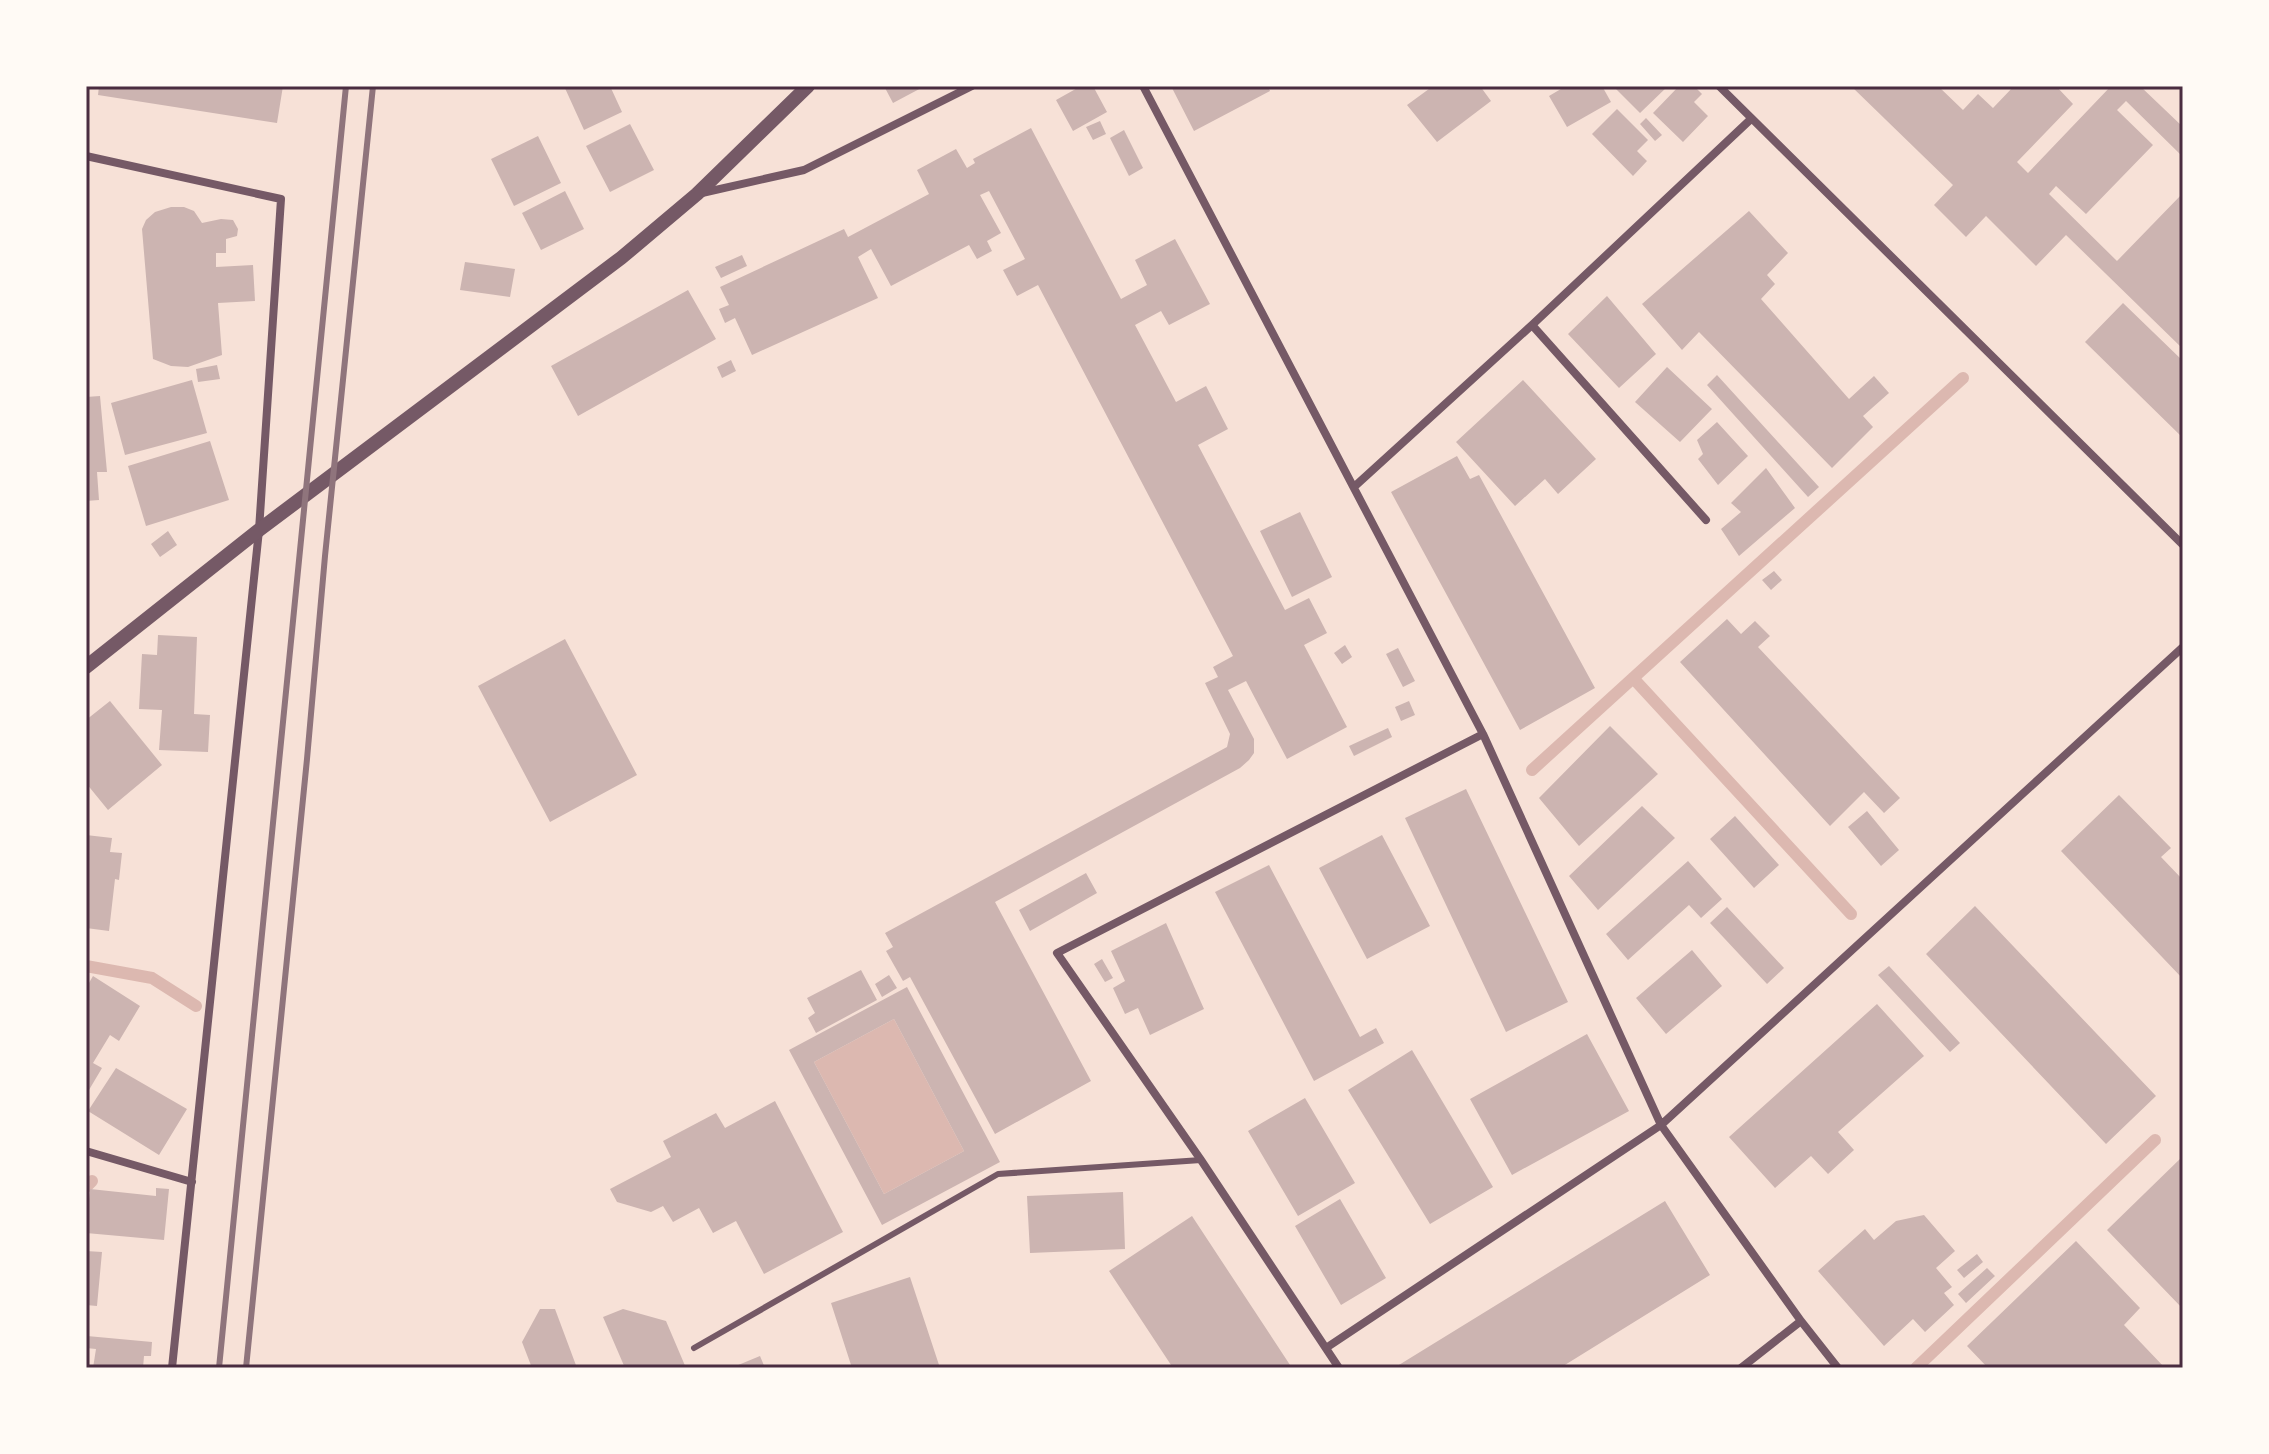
<svg xmlns="http://www.w3.org/2000/svg" width="2269" height="1454" font-family="Barlow,sans-serif">
<style>
.water{fill:#dcb8b0}
.lines{fill:none;stroke-linecap:round;stroke-linejoin:round}
.stream{stroke:#dcb8b0;stroke-width:12}
.building{fill:#ccb4b1;fill-rule:evenodd}
.service{stroke:#755966;stroke-width:6}
.minor{stroke:#755966;stroke-width:8}
.tertiary{stroke:#755966;stroke-width:14}
.rail{stroke:#8f747c;stroke-width:6}
.neatline{fill:none;stroke:#4a2c40;stroke-width:3}
</style>
<rect width="100%" height="100%" fill="#f7e1d7"/>
<path class="water" d="M894 1019 964 1151 884 1194 814 1062Z"/>
<g class="lines">
<path class="stream" d="M1633 678 1851 914
M1532 770 1963 378
M86 966 152 978 196 1006
M86 1187 92 1181
M1916 1368 2155 1140"/>
</g>
<path class="building" d="M99 86H283L277 123 98 95Z
M564 86H610L622 112 584 130Z
M884 86H925L893 103Z
M1081 86H1093L1107 112 1073 131 1056 100Z
M1171 86H1268L1270 91 1194 131Z
M1433 86H1480L1491 101 1437 142 1407 105Z
M1566 86H1602L1611 102 1567 127 1549 96Z
M1613 86H1668L1640 113Z
M1679 86H1694L1702 94 1694 102 1708 116 1683 142 1653 113Z
M1851 86H1938L1963 110 1978 94 1993 108 2014 86H2056L2073 104 2017 162 2028 173 2111 86H2140L2183 127V157L2126 101 2117 110 2153 145 2086 214 2056 186 2049 194 2117 261 2183 193V349L2066 235 2036 266 1986 216 1966 237 1934 205 1953 185Z
M1617 109 1648 140 1637 151 1647 161 1633 176 1592 134Z
M1646 118 1662 135 1655 141 1640 124Z
M1100 121 1106 134 1093 140 1086 127Z
M630 124 654 170 610 192 586 146Z
M1031 128 1121 299 1147 285 1135 260 1175 239 1210 304 1169 325 1161 311 1135 325 1176 402 1206 386 1228 429 1198 445 1285 610 1309 598 1327 633 1304 645 1347 727 1287 759 1246 681 1228 690 1254 739V753L1249 760 1240 768 995 902 1091 1081 995 1134 910 977 903 981 886 951 893 947 885 933 1227 747 1230 734 1205 683 1218 677 1213 667 1233 656 1038 285 1017 296 1003 270 1025 259 989 191 980 195 1001 233 987 241 992 251 977 259 969 245 891 286 871 249 858 257 878 298 752 355 735 318 725 323 719 309 729 305 720 287 844 229 848 237 929 194 917 170 956 149 967 168 975 163 973 159Z
M1124 130 1143 168 1129 176 1110 138Z
M538 136 561 183 514 206 491 159Z
M565 191 584 229 541 250 522 213Z
M171 207H184L194 211 202 223 221 219 233 220 238 229 237 236 226 239V253H216V267L253 265 255 301 218 303 222 355 188 367 171 366 153 359 142 229 146 220 155 212Z
M1749 211 1788 253 1767 275 1775 284 1761 299 1849 399 1874 376 1889 393 1863 416 1873 427 1832 468 1699 332 1682 350 1642 304Z
M742 255 747 266 721 278 715 267Z
M465 262 515 269 510 297 460 290Z
M688 290 716 339 578 416 551 366Z
M1607 296 1656 354 1619 388 1568 334Z
M2123 303 2183 361V438L2085 342Z
M731 360 736 371 722 378 717 367Z
M217 365 220 379 198 382 196 369Z
M1667 367 1712 409 1680 442 1635 402Z
M1717 375 1819 487 1808 497 1707 385Z
M192 380 207 433 125 455 111 403Z
M1523 380 1596 459 1558 494 1545 479 1515 506 1456 442Z
M100 396 107 472H97L99 500 86 501V397Z
M1717 422 1748 456 1718 485 1698 459 1703 454 1697 440Z
M210 441 229 500 146 526 128 466Z
M1457 456 1470 479 1479 475 1595 688 1520 730 1391 492Z
M1766 468 1795 508 1739 556 1721 529 1741 512 1731 503Z
M1300 512 1332 577 1292 597 1260 531Z
M168 531 177 545 160 557 151 544Z
M1774 571 1782 580 1771 590 1762 580Z
M1727 619 1741 634 1755 621 1770 636 1758 647 1900 798 1884 813 1864 792 1830 826 1680 662Z
M158 635 197 637 194 714 210 715 208 752 159 750 162 710 139 709 142 654 157 655Z
M565 639 637 775 550 822 478 686Z
M1345 645 1352 657 1342 664 1334 653Z
M1398 648 1415 681 1403 687 1386 654Z
M110 701 162 765 108 810 86 783V720Z
M1409 701 1415 715 1401 721 1395 707Z
M1610 726 1658 774 1579 846 1539 798Z
M1388 728 1392 737 1354 756 1349 746Z
M1466 789 1568 1002 1506 1032 1405 818Z
M2119 795 2171 848 2161 857 2183 880V979L2061 851Z
M1642 806 1675 838 1598 910 1569 876Z
M1867 811 1899 850 1881 866 1848 827Z
M1735 816 1779 865 1754 888 1710 839Z
M86 835 112 838 110 852 122 853 119 880 115 879 109 931 86 928Z
M1382 835 1430 926 1367 959 1319 868Z
M1688 861 1722 899 1701 918 1689 905 1628 960 1606 934Z
M1269 865 1360 1037 1376 1028 1384 1043 1314 1081 1215 892Z
M1086 873 1097 893 1030 931 1019 910Z
M1975 906 2156 1096 2106 1144 1926 954Z
M1727 907 1784 968 1767 984 1710 923Z
M1166 923 1204 1009 1150 1035 1138 1008 1125 1014 1113 988 1125 981 1111 951Z
M1692 950 1722 986 1666 1034 1636 998Z
M1102 959 1113 978 1105 982 1094 964Z
M1889 966 1960 1043 1950 1052 1878 975Z
M861 970 877 1000 816 1033 808 1018 815 1013 807 998Z
M889 975 897 988 882 997 875 984Z
M93 976 140 1006 119 1041 110 1035 93 1063 102 1068 86 1095V988Z
M907 987 1000 1162 882 1225 789 1050ZM894 1019 964 1151 884 1194 814 1062Z
M1877 1004 1924 1056 1838 1132 1854 1150 1828 1174 1811 1156 1775 1188 1729 1137Z
M1587 1034 1629 1111 1512 1175 1470 1099Z
M1412 1050 1493 1187 1430 1224 1348 1090Z
M116 1068 187 1109 159 1155 88 1111Z
M1305 1098 1355 1183 1298 1216 1248 1131Z
M775 1101 843 1232 764 1274 736 1221 713 1233 699 1208 673 1222 663 1206 651 1212 617 1202 610 1189 671 1157 663 1141 716 1113 725 1128Z
M2183 1156V1309L2107 1230Z
M156 1188 169 1189 164 1240 86 1233V1209H88L90 1189 156 1196Z
M1123 1192 1125 1249 1030 1253 1027 1196Z
M1340 1199 1386 1278 1341 1305 1295 1226Z
M1665 1201 1710 1275 1560 1368H1394Z
M1924 1215 1955 1251 1936 1268 1952 1287 1944 1293 1954 1305 1925 1332 1913 1319 1884 1346 1818 1271 1865 1229 1874 1240 1896 1221Z
M1192 1216 1292 1368H1173L1109 1271Z
M2076 1241 2140 1308 2124 1325 2165 1368H1988L1967 1346Z
M86 1251 102 1252 97 1306 86 1305Z
M1977 1254 1983 1262 1964 1278 1957 1270Z
M1987 1268 1995 1276 1966 1303 1958 1294Z
M910 1277 940 1368H852L831 1303Z
M540 1309H555L577 1368H532L522 1342Z
M623 1309 666 1321 686 1368H625L603 1317Z
M87 1336 152 1342 151 1356H144L143 1368H93L96 1349 86 1348Z
M760 1356 765 1368H731Z"/>
<g class="lines">
<path class="service" d="M694 1348 998 1174 1201 1160"/>
<path class="minor" d="M1143 86 1483 734 1661 1125 1801 1321 1838 1368
M1719 86 2183 545
M86 156 281 199 259 530 172 1368
M702 193 804 170 972 86
M1532 325 1706 520
M1354 487 1532 325 1751 119
M86 1151 192 1182
M1326 1348 1661 1125 2183 647
M1339 1368 1201 1160 1057 953 1483 734
M1741 1368 1801 1321"/>
<path class="tertiary" d="M86 667 259 530 621 258 697 194 808 86"/>
<path class="rail" d="M219 1368 346 86
M246 1368 307 759 325 556 373 86"/>
</g>
<rect width="2269" height="1454" fill="none" stroke="#fffaf5" stroke-width="176"/>
<rect x="88" y="88" width="2093" height="1278" class="neatline"/>
</svg>
